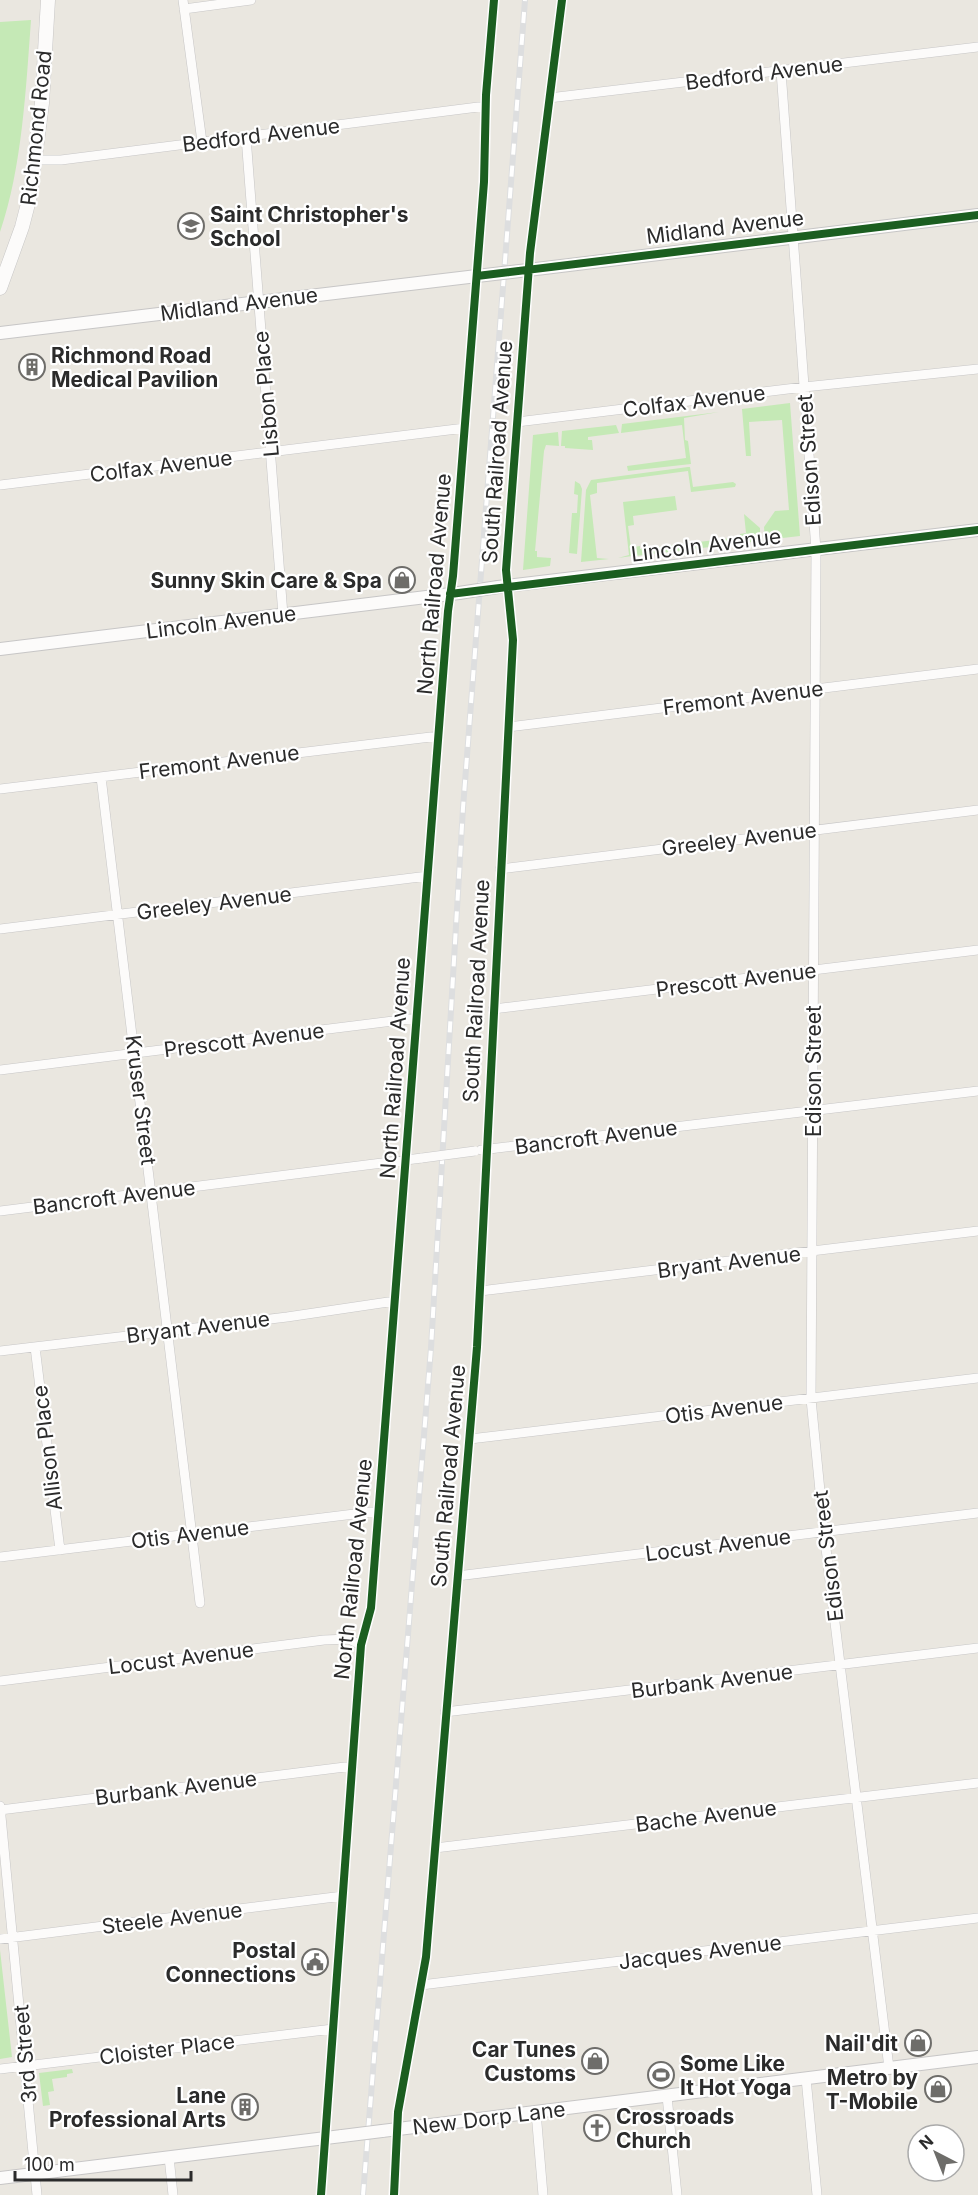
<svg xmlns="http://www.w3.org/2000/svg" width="978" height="2195" font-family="Inter,sans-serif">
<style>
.green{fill:#c5e9b6}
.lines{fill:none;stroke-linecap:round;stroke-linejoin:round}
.minor-casing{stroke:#c7c6c6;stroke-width:10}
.tertiary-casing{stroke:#c7c6c6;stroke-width:14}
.secondary-casing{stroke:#c7c6c6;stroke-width:15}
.minor{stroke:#fcfbfa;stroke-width:9}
.tertiary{stroke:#fcfbfa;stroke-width:12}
.secondary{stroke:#fcfbfa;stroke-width:14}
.rail-casing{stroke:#dddedf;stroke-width:6}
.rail{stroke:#fff;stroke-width:4;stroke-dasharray:11;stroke-linecap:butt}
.minor-bridge-casing{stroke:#c7c6c6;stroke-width:10;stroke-linecap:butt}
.tertiary-bridge-casing{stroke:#c7c6c6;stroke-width:14;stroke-linecap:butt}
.minor-bridge{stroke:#fcfbfa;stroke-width:9}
.tertiary-bridge{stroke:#fcfbfa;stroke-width:12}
.cycleway-casing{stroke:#fff;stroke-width:11}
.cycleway{stroke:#1b5e20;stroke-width:8}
.labels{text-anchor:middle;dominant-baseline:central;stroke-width:4.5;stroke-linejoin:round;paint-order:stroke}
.street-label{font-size:21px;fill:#2b2b2b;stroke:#fff}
.poi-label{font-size:21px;font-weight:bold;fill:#2b2b2b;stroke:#fff;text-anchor:end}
</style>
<rect width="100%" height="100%" fill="#eae7e0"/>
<path class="green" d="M31 20C26 88 22 168 0 232V22Z
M790 403 800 536 765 540 764 527 775 511 789 510 782 420 749 422 751 456H746L742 409Z
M719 412 684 418 685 440 688 441 691 464 628 471 627 466 686 458 682 425 621 433 622 424Z
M616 425 619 433 588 437V440H592L593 450 565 448V446H561L562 431Z
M558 432 559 446 546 445 544 451 535 551H537V557L551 558 550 566 523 570 533 435Z
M688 467H690L693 487 733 482 736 484 735 487 691 492 688 471 597 483V493L590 495 597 558 609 559 581 562 586 490 591 480Z
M575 481 580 484 582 489 577 554 569 553 572 513H577L578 495 574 494Z
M675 496 677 510 633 516 634 525 628 526 632 556 618 558 629 555 623 502Z
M744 514 760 528V541L635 556 634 547 640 546V549L740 537V534L746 533Z
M0 1950 12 2057 0 2059Z
M72 2069 73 2073 67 2074V2077L52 2079 54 2091 48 2092 50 2105 43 2106 39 2073Z"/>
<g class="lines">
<defs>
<path id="minor" d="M183 0 202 142
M184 9 251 0
M781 71 816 550 811 1399 824 1532 889 2068
M549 98 978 47
M246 137 283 615
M35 160H61L486 106
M517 422 804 387 978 369
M0 485 465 428
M508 727 978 669
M101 777 200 1603
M0 789 439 736
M500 869 978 810
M0 929 428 876
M493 1009 978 950
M0 1070 417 1018
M481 1150 978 1091
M0 1211 422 1158
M480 1291 978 1231
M35 1347 60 1550
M0 1351 287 1317 395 1301
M470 1439 978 1378
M0 1557 379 1511
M457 1576 978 1513
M0 1681 324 1640 349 1639 361 1645
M445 1712 978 1648
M0 1806 37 2195
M0 1810 353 1766
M435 1848 978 1783
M0 1939 343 1896
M421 1985 978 1918
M0 2069 333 2029
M806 2078 817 2195
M667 2096 677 2195
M536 2112 543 2195
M169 2157 173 2195
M321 2195 361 1645 371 1608 448 611 453 576 484 182 486 95 494 0
M394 2195 398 2112 426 1957 477 1347 513 640 506 570 530 253 562 0"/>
<path id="tertiary" d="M528 270 978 215
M0 333 477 276
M498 587 978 530
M0 649 459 593
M382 2131 978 2057
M0 2178 342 2136"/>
<path id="secondary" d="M0 288 22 227 30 196 42 103 48 0"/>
</defs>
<use href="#minor" class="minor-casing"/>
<use href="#tertiary" class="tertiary-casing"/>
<use href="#secondary" class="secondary-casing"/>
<use href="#minor" class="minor"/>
<use href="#tertiary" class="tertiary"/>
<use href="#secondary" class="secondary"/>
<defs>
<path id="rail" d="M363 2195 431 1348 463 808 525 0"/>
</defs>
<use href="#rail" class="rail-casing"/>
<use href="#rail" class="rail"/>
<defs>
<path id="minor-bridge" d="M422 1158 475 1151"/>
<path id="tertiary-bridge" d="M477 276 528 270
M459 593 498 587
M342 2136 382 2131"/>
</defs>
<use href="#minor-bridge" class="minor-bridge-casing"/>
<use href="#tertiary-bridge" class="tertiary-bridge-casing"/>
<use href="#minor-bridge" class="minor-bridge"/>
<use href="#tertiary-bridge" class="tertiary-bridge"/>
<defs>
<path id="cycleway" d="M477 276 978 215
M450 594 978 530
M321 2195 361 1645 371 1608 448 611 453 576 484 182 486 95 494 0
M394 2195 398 2112 426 1957 477 1347 513 640 506 570 530 253 562 0"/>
</defs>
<use href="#cycleway" class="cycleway-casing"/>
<use href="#cycleway" class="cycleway"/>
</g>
<defs>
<symbol id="school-ring" viewBox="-11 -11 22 22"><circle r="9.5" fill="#fff" stroke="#6e6d6a" stroke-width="1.5"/><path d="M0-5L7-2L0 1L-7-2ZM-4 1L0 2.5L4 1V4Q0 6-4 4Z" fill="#6e6d6a"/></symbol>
<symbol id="building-ring" viewBox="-11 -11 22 22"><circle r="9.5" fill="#fff" stroke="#6e6d6a" stroke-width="1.5"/><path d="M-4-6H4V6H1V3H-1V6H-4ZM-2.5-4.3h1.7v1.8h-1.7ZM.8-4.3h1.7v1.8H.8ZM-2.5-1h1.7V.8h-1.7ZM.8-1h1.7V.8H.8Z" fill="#6e6d6a"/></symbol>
<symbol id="shop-ring" viewBox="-11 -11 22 22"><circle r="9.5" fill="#fff" stroke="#6e6d6a" stroke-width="1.5"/><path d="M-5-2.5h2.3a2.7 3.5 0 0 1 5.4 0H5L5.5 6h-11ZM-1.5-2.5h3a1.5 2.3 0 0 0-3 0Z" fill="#6e6d6a"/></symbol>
<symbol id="civic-ring" viewBox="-11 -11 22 22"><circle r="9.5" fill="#fff" stroke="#6e6d6a" stroke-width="1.5"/><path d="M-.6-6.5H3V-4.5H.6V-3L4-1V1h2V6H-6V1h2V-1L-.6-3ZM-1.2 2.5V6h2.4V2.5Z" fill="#6e6d6a"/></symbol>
<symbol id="stadium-ring" viewBox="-11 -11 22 22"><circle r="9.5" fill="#fff" stroke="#6e6d6a" stroke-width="1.5"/><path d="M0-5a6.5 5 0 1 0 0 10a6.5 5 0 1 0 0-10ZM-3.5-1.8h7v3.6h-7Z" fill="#6e6d6a"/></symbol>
<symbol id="church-ring" viewBox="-11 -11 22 22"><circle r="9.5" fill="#fff" stroke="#6e6d6a" stroke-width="1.5"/><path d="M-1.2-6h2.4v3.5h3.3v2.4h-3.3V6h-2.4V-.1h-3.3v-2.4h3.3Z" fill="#6e6d6a"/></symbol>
</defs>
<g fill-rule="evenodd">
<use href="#school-ring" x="176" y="211" width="30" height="30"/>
<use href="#building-ring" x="17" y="352" width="30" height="30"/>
<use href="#shop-ring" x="387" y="565" width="30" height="30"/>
<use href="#civic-ring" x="300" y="1947" width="30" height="30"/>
<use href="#shop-ring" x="903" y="2028" width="30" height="30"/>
<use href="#shop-ring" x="580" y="2046" width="30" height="30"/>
<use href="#stadium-ring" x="646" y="2060" width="30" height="30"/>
<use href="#shop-ring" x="923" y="2074" width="30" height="30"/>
<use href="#building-ring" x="230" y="2092" width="30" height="30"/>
<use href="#church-ring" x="582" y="2113" width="30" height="30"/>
</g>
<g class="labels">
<g class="street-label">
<text transform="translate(764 73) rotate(-7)">Bedford Avenue</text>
<text transform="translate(36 128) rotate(-84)">Richmond Road</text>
<text transform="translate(261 135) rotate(-7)">Bedford Avenue</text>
<text transform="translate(725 227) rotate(-7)">Midland Avenue</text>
<text transform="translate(239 304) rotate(-7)">Midland Avenue</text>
<text transform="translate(266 394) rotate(-95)">Lisbon Place</text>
<text transform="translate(694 401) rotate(-7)">Colfax Avenue</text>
<text transform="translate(497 452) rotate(-86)">South Railroad Avenue</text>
<text transform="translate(809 460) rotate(-94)">Edison Street</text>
<text transform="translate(161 466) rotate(-7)">Colfax Avenue</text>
<text transform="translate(706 545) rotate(-7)">Lincoln Avenue</text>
<text transform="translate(434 584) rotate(-85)">North Railroad Avenue</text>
<text transform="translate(221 622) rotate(-7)">Lincoln Avenue</text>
<text transform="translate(743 698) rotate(-7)">Fremont Avenue</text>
<text transform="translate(219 762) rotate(-7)">Fremont Avenue</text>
<text transform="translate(739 839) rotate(-7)">Greeley Avenue</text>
<text transform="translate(214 903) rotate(-7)">Greeley Avenue</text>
<text transform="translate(736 980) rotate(-7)">Prescott Avenue</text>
<text transform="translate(476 991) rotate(-87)">South Railroad Avenue</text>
<text transform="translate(244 1040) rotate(-7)">Prescott Avenue</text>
<text transform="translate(395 1068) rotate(-86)">North Railroad Avenue</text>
<text transform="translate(813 1071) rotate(-90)">Edison Street</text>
<text transform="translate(141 1100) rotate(83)">Kruser Street</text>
<text transform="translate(596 1137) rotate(-7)">Bancroft Avenue</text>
<text transform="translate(114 1197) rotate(-7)">Bancroft Avenue</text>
<text transform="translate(729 1262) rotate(-7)">Bryant Avenue</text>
<text transform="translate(198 1327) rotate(-7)">Bryant Avenue</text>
<text transform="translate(724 1409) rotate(-7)">Otis Avenue</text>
<text transform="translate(47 1448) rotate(-97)">Allison Place</text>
<text transform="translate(448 1476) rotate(-85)">South Railroad Avenue</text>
<text transform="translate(190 1534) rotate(-7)">Otis Avenue</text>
<text transform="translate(718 1545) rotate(-7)">Locust Avenue</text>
<text transform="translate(828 1556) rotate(-97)">Edison Street</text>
<text transform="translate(353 1569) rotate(-84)">North Railroad Avenue</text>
<text transform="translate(181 1658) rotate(-7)">Locust Avenue</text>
<text transform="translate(712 1681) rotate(-7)">Burbank Avenue</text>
<text transform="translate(176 1788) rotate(-7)">Burbank Avenue</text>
<text transform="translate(706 1816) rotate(-7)">Bache Avenue</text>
<text transform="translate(172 1918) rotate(-7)">Steele Avenue</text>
<text transform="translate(700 1952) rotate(-7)">Jacques Avenue</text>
<text transform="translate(167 2049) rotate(-7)">Cloister Place</text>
<text transform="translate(25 2054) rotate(-95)">3rd Street</text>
<text transform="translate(489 2118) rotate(-7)">New Dorp Lane</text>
</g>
<g class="poi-label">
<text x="210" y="214" text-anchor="start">Saint Christopher's<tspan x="210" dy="24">School</tspan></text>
<text x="51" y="355" text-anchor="start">Richmond Road<tspan x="51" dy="24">Medical Pavilion</tspan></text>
<text x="382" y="580">Sunny Skin Care &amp; Spa</text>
<text x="296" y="1950">Postal<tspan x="296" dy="24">Connections</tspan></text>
<text x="898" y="2043">Nail'dit</text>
<text x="576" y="2049">Car Tunes<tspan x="576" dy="24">Customs</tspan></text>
<text x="680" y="2063" text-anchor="start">Some Like<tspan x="680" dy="24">It Hot Yoga</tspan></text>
<text x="918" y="2077">Metro by<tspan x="918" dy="24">T-Mobile</tspan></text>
<text x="226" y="2095">Lane<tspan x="226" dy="24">Professional Arts</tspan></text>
<text x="616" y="2116" text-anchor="start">Crossroads<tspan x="616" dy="24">Church</tspan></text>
</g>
</g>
<g transform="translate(936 2153) rotate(318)"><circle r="28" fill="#ffffff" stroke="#aaaaaa" stroke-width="1.5"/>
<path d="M0-4.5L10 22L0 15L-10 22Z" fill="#6e6d6a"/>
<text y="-9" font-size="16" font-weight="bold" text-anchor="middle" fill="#2b2b2b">N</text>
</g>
<path d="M15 2171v9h176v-9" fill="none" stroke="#2b2b2b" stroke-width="3"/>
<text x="24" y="2171" font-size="18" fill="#2b2b2b" stroke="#ffffff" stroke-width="4.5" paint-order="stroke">100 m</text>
</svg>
